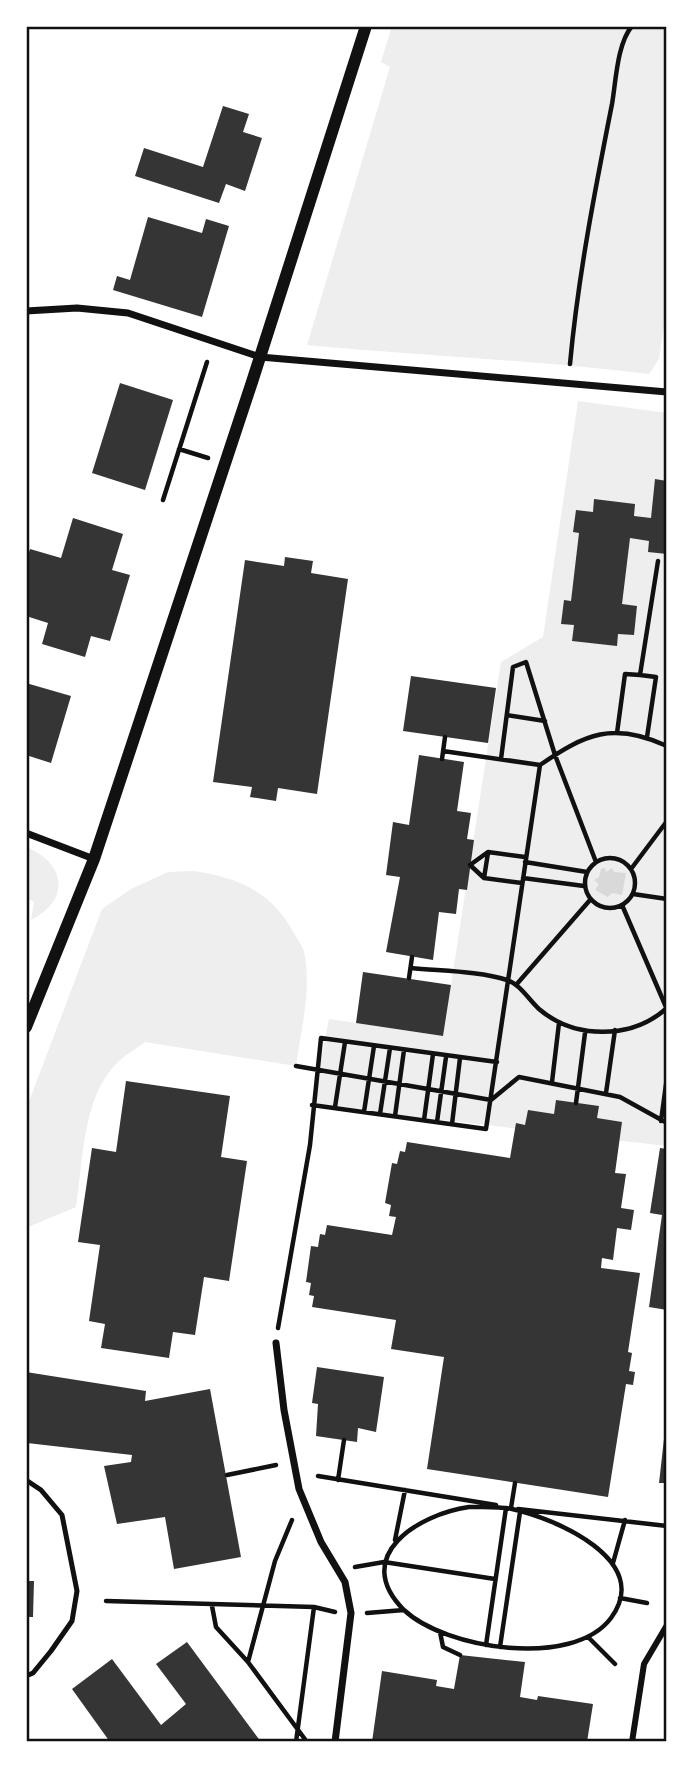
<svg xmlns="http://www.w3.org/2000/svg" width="693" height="1768" font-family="'Space Grotesk',sans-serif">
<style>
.green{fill:#eee}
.water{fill:#d9d9d9}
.building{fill:#353535}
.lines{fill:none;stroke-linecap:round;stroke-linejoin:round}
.path{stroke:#111;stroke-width:4.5}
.service{stroke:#111;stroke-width:5}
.pedestrian{stroke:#111;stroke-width:6}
.minor{stroke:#111;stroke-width:7}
.tertiary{stroke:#111;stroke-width:12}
.neatline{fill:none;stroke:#111;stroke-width:2.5}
</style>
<rect width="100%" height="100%" fill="#fff"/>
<path class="green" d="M392 26H667V303L659 359 649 374C536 360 421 356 307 345L390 67 381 62Z
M578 401 667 413V1146L312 1105 329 1019 443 1036 501 662 543 637Z
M26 847C66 863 71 900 31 920L34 902 26 898Z
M193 871C238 877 272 892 294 933 297 939 303 946 304 952 312 989 301 1030 296 1066L145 1042C136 1049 123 1056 115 1065 82 1100 83 1163 76 1207L26 1228 28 1104 102 909 131 889 168 872Z"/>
<path class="water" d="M605 868 606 872 612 868 614 872 626 873 622 895 612 893 608 897 595 890 599 884 594 880 599 877 601 869Z"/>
<path class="building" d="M223 106 249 114 243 132 262 138 245 191 226 184 219 203 135 176 144 148 203 167Z
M148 217 202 233 206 219 229 226 202 317 113 290 117 276 130 280Z
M120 383 173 400 145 490 92 473Z
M655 479 667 481V554L648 552 649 541 630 538 622 604 637 606 634 635 618 634 617 646 572 641 574 625 561 624 564 600 571 601 579 533 573 532 576 510 593 512 594 499 635 504 634 516 651 518Z
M73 518 123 534 112 570 130 575 110 641 91 636 85 657 42 644 48 623 26 616V561L30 549 61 558Z
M285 557 313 561 311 573 348 579 317 794 278 788 276 801 250 797 252 787 213 782 245 560 284 566Z
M411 676 496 688 488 743 403 731Z
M26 683 71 696 51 763 26 755Z
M419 755 464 762 457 811 471 813 467 839 474 840 467 890 459 889 456 914 439 912 433 960 386 952 400 877 386 875 393 822 409 825Z
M363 972 451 985 443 1036 356 1023Z
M126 1081 230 1096 221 1157 247 1161 229 1281 204 1277 195 1335 173 1332 169 1358 101 1348 105 1324 89 1321 100 1245 78 1242 92 1148 116 1152Z
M556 1100 599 1106 597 1118 622 1122 615 1173 626 1174 621 1208 634 1210 631 1230 617 1228 613 1260 602 1258 601 1268 640 1273 628 1352 632 1353 629 1371 635 1372 633 1385 626 1384 608 1497 427 1469 444 1357 391 1349 396 1320 312 1307 314 1296 309 1295 311 1283 306 1282 311 1246 318 1247 320 1234 325 1235 327 1225 392 1235 396 1217 389 1216 391 1205 385 1203 392 1163 397 1164 400 1151 405 1152 407 1142 510 1158 516 1123 525 1125 528 1110 554 1114Z
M660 1148 667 1149V1310L649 1307 662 1215 650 1213Z
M317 1367 384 1377 376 1432 358 1428 357 1442 316 1436 318 1404 312 1403Z
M26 1372 146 1391 145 1401 210 1389 241 1557 174 1569 165 1517 117 1524 104 1466 131 1462 132 1455 27 1443Z
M665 1430H667V1483H659Z
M26 1581H34L33 1617H26Z
M187 1642 261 1742H110L72 1689 112 1659 161 1725 186 1704 156 1664Z
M460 1655 525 1662 520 1697 537 1700 538 1696 593 1704 587 1742H372L382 1671 437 1680 436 1686 454 1689Z"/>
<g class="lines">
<path class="path" d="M570 364C578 277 595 190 612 104 616 81 617 44 632 26
M179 449 208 458
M163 500 207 362
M507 715 545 721
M617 733 625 674 640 675
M647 737 656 677 640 675 658 561
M443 751 540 765C585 734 613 721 667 746
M442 759 445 737
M501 759 513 667 526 662 555 755 596 862
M585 883a25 25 0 1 1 50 0a25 25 0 1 1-50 0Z
M525 862 587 872
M631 869 667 821
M484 878 488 853
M523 878 584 886
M522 883 484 878 470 865 488 852 525 857
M633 894 667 899
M622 905 666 1007
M411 968C439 971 480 971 507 980 520 984 529 1000 539 1009 574 1039 631 1040 667 1008
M409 978 412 957
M516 985 590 900
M296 1066 491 1100 519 1077 620 1097 667 1123
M552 1082 559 1023
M606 1093 615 1030
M576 1103 585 1033
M312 1105 486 1129 540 765
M335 1107 345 1042
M364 1112 374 1046
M380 1114 390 1048
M395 1116 404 1050
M424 1120 433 1054
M661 1121 667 1077
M437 1122 446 1057
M452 1124 460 1058
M278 1328 310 1145 321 1038 497 1062
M227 1475 276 1465
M318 1476 496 1505
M338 1480 344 1440
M469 1507C483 1507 498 1506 512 1509 554 1518 654 1560 611 1618 573 1669 445 1649 404 1610 350 1556 419 1514 469 1507Z
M511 1508 515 1483
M518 1509 667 1526
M395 1540 405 1490
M613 1563 625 1520
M355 1567 384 1562 495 1579
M620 1598 647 1603
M106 1601 314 1607 335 1612
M212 1606 216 1627 248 1662 307 1742
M367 1613 404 1610
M440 1632 443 1647 460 1655
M588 1637 615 1664
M486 1645 506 1508
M500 1647 520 1512
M248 1662 275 1561 292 1520
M296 1742 314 1607"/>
<path class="service" d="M26 1480 41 1490 62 1515 77 1591 72 1621 51 1651 33 1673 26 1676"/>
<path class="pedestrian" d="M632 1742 644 1664 667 1625"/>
<path class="minor" d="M26 311 77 308 128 313 260 357 667 392
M26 833 94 859
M276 1343 284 1410 299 1489 321 1542 345 1582 351 1613 335 1742"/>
<path class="tertiary" d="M26 1027 94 859 252 382 366 26"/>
</g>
<rect width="693" height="1768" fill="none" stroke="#ffffff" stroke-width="56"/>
<rect x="28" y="28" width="637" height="1712" class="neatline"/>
</svg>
